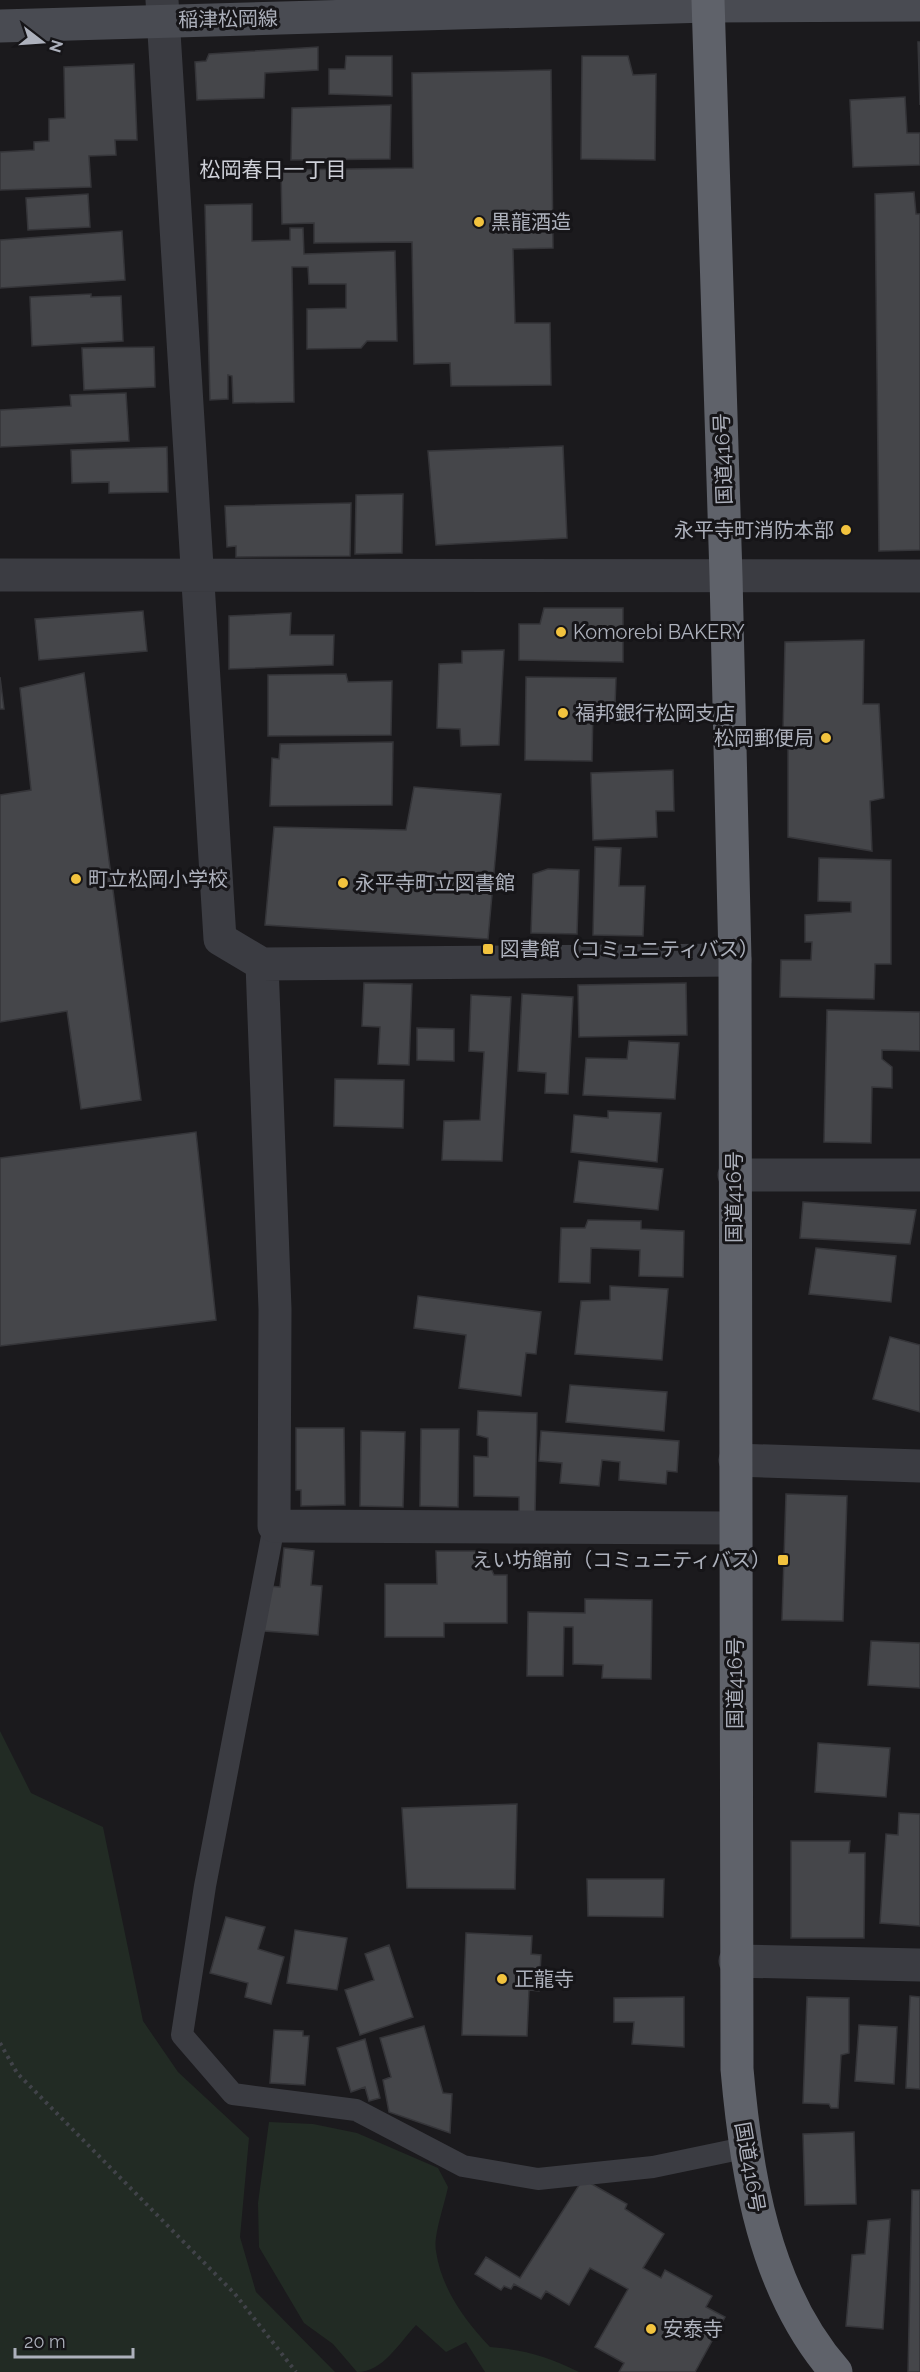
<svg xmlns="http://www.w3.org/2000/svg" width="920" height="2372" font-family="Raleway,'Noto Sans JP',sans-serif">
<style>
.green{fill:#222b24}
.building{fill:#45464a;stroke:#353539;stroke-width:1.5}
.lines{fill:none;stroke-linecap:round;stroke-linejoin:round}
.path{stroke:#414349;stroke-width:4;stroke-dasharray:3 4.5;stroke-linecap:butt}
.service{stroke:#3b3c42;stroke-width:22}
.minor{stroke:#3b3c42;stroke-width:33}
.secondary{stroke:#494b52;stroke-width:33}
.trunk{stroke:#5f626a;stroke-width:33}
.poi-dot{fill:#f2c33e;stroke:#161518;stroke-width:2}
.labels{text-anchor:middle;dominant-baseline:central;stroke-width:6;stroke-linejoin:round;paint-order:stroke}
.street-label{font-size:20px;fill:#adb1bc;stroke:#161518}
.poi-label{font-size:20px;fill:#adb1bc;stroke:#161518;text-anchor:start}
.neighbourhood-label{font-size:21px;fill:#ced0d8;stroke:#161518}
</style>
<rect width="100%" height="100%" fill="#1b1a1d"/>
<path class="green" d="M0 1731 31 1793 103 1827 143 2021 178 2072 249 2138 240 2237 256 2292 335 2372H0Z
M269 2122 313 2124 357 2133 438 2168 448 2187C445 2203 433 2236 436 2251 441 2288 465 2321 490 2347 525 2350 547 2356 579 2372H485L466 2342 446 2352 416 2325C399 2343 383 2372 357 2372L333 2344 304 2323 259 2247 258 2203Z"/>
<path class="building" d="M918 42H920V105Z
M318 47V70L265 73 264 98 197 100 195 62 206 61 209 54Z
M346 56H392V96L329 94V69H345Z
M582 56H628L633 75 656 74 655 160 581 159Z
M134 64 137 140H115L116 155 89 156 91 187 0 190V152L34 150V142L49 141V119L65 118 64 67Z
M551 70 553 248 513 249 515 323H550L551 385 451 386 450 363 414 364 412 242 314 243V223L282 224 281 170 413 168 412 73Z
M905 97 907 133H920V165L853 167 850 100Z
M391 105 390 159 291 160 292 108Z
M914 192 916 214H920V550L879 551 875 194Z
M88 194 90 227 28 230 26 198Z
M252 204V241L290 240V228H303L304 254 395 251 397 341H367L361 348 307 349V309L346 308V284H309L308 267H292L294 402 233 403 232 376 228 375V399L210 400 205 205Z
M122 231 125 280 0 288V240Z
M91 294V297L121 296 123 341 32 346 30 297Z
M154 347 155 387 84 390 82 348Z
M126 393 129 441 0 447V410L71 406 70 395Z
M563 446 567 538 436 545 428 451Z
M167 447 168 492 109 493V482L72 483 71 450Z
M403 494 402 553 355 554 356 495Z
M351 503 350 556 236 557V546L227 547 225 506Z
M544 608H623V662L519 660V624H540Z
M143 611 147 651 39 660 35 619Z
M291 613 290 635H334L333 665 229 669V616Z
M864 640 863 704H879L884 798 870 801 872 851 788 837V736L783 733 785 642Z
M504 650 499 745 461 746 460 729 437 728 439 664 462 663V651Z
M84 673 141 1100 81 1109 67 1011 0 1022V795L31 790 20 688Z
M346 674 348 682 392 681 391 735 268 736V675Z
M0 677 4 709H0Z
M526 677 616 678 615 706 593 705 592 761 525 760Z
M393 742 392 805 270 806 272 758 279 759 280 744Z
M673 770 674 811H656L657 837 593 840 591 773Z
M414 787 501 794 488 939 265 925 274 827 406 830Z
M595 847 621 848 619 886H645L643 936 593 935Z
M819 858 891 860V964H875L874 999 780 997 781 960H811L812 942H805V915L851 912V902L818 901Z
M548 869 579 870 577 934 531 933 533 874Z
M364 983 412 984 409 1065 378 1064 380 1027 362 1026Z
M686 983 687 1035 579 1037 578 985Z
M522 994 573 997 568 1094 545 1093 546 1073 518 1071Z
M471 995 511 997 502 1161 442 1160 444 1121 480 1120 484 1052 469 1051Z
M827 1010 920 1012V1051L882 1050V1059L892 1067V1088L872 1087 871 1143 824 1142Z
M417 1028 454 1029V1061L417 1060Z
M629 1041 679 1043 675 1099 583 1095 586 1058 627 1059Z
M335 1079 404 1080 403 1128 334 1126Z
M608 1111 661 1113 657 1162 571 1152 574 1115 608 1118Z
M196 1132 216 1320 0 1346V1158Z
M579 1161 663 1169 658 1210 574 1202Z
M803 1202 916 1210 910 1244 800 1238Z
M588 1220 641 1221V1229L684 1231 683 1277 639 1276 640 1250 591 1248 590 1283 559 1282 561 1228H585Z
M816 1248 896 1256 891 1302 809 1294Z
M610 1286 668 1289 662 1360 575 1354 581 1301 610 1300Z
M418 1296 541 1312 536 1354 526 1353 521 1396 459 1388 466 1335 414 1328Z
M890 1337 920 1345V1412L873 1399Z
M570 1385 667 1392 664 1431 566 1422Z
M478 1411 537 1413 535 1514H519V1497L474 1496V1456L488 1457V1438L477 1435Z
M296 1428H344L345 1505 301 1506V1490H296Z
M421 1429H459L458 1507 420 1506Z
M361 1431 405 1432 403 1507 360 1506Z
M541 1431 679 1441 677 1472 667 1471 666 1484 619 1480 620 1462 602 1460 599 1486 560 1483 562 1463 539 1461Z
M786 1494 847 1496 843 1621 782 1620Z
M284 1548 314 1551 311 1585 322 1586 318 1635 264 1631 268 1586 280 1587Z
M436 1551H483L494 1575H507V1623H444V1637H385V1584H437Z
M585 1599 652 1600 651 1679 602 1678 603 1665 573 1664V1627H564L563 1676H527L528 1612 585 1613Z
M871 1641 920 1643V1688L868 1685Z
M818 1743 890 1748 886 1797 815 1792Z
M517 1804 515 1889 407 1888 402 1808Z
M899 1813 920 1814V1926L880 1923 886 1834 898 1835Z
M791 1841H850L849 1853H865L864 1938H791Z
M587 1879H664L663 1917 588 1916Z
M226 1917 265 1927 258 1949 284 1957 271 2004 245 1997 248 1983 210 1973Z
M295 1930 347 1938 337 1990 287 1983Z
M466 1933 532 1936 531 1954 541 1955 539 1991 529 1990 527 2036 462 2035Z
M389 1945 413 2017 360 2035 345 1990 374 1980 365 1954Z
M910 1996 920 1997V2089L906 2088Z
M684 1997V2047L632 2044 634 2022H614V1998Z
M807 1997 849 1998V2053L841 2055 838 2108H831L829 2104 803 2103Z
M859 2025 897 2027 894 2084 855 2081Z
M424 2026 443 2093 452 2094 450 2133 389 2112 383 2080 391 2077 380 2038Z
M274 2030 303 2031V2036H309L305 2085 270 2083Z
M365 2039 380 2098 369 2101 365 2087 351 2092 337 2048Z
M854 2132 856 2204 805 2205 803 2134Z
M583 2179 627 2204 625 2209 664 2234 643 2268 661 2278 665 2270 712 2296 706 2307 725 2317 695 2372H619L624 2363 595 2347 628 2289 590 2268 569 2305 546 2291 541 2299 514 2284 511 2289 504 2286 501 2290 475 2274 486 2257 520 2278Z
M912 2190H920V2372H908Z
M890 2219 883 2329 846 2326 852 2255 865 2254 868 2221Z"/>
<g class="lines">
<path class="path" d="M0 2043 17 2073 235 2294 296 2372"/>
<path class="service" d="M274 1526 205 1886 182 2035 233 2094 356 2110 463 2166 538 2179 653 2167 744 2148"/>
<path class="minor" d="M162 0 220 939 262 964 735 960
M0 575 920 576
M262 964 275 1309 274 1526 735 1528
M734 1175H920
M735 1460 920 1466
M735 1961 920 1965"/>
<path class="secondary" d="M0 26 708 6 920 5"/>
<path class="trunk" d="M708 0 726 576 735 960 737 2069C746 2173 764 2290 836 2372"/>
</g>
<g class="poi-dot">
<circle cx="479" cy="222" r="6"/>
<circle cx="846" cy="530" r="6"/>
<circle cx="561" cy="632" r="6"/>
<circle cx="563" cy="713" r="6"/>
<circle cx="826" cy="738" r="6"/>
<circle cx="76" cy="879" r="6"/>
<circle cx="343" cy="883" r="6"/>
<rect x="482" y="943" width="12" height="12" rx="3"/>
<rect x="777" y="1554" width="12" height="12" rx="3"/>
<circle cx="502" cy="1979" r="6"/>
<circle cx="651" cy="2329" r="6"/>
</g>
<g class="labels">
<g class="street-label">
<text transform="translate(228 19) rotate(-1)">稲津松岡線</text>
<text transform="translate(723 459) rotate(-92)">国道416号</text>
<text transform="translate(734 1197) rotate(-90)">国道416号</text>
<text transform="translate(735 1683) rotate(-90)">国道416号</text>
<text transform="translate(750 2167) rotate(80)">国道416号</text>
</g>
<g class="poi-label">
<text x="491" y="222">黒龍酒造</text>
<text x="834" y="530" text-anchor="end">永平寺町消防本部</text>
<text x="573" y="632">Komorebi BAKERY</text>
<text x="575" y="713">福邦銀行松岡支店</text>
<text x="814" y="738" text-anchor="end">松岡郵便局</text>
<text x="88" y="879">町立松岡小学校</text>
<text x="355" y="883">永平寺町立図書館</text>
<text x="500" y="949">図書館（コミュニティバス）</text>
<text x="771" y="1560" text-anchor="end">えい坊館前（コミュニティバス）</text>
<text x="514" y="1979">正龍寺</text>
<text x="663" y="2329">安泰寺</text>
</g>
<g class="neighbourhood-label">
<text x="273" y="169">松岡春日一丁目</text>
</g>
</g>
<g transform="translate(42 42) rotate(107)" stroke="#161518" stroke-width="4.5" paint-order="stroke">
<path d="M0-4.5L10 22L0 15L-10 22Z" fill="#adb1bc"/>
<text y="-9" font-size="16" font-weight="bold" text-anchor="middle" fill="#adb1bc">N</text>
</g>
<path d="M15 2348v9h118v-9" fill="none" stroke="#adb1bc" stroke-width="3"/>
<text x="24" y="2348" font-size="18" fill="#adb1bc" stroke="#161518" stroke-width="4.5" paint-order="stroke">20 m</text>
</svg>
